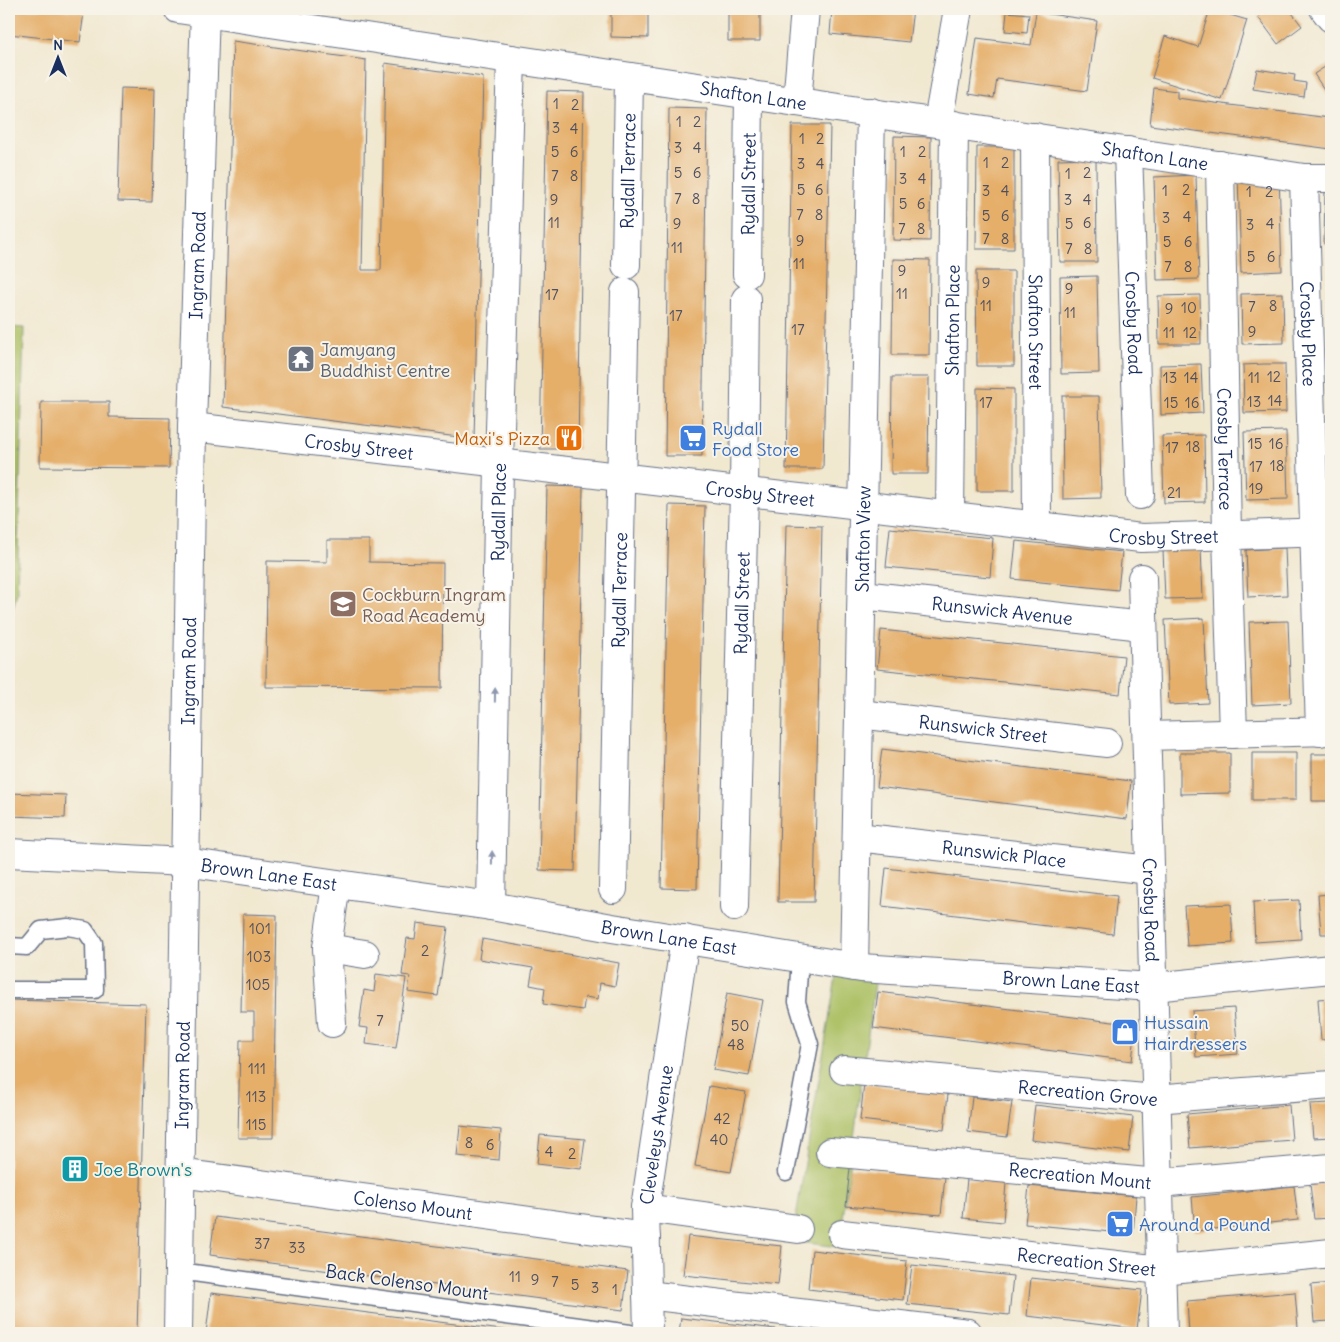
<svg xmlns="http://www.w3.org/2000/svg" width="1340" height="1342" font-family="Delius,sans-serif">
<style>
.green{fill:#abc064;stroke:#637861}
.building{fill:#e5af6a}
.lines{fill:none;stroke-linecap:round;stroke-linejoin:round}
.lane-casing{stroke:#667086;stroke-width:19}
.street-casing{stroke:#667086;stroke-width:30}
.secondary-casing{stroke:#667086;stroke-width:30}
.lane{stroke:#fff;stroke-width:16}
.street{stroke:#fff;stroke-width:28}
.secondary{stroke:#fff;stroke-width:28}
.oneway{fill:#8d97ae}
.labels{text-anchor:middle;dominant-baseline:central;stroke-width:4;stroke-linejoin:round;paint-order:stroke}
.number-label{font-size:15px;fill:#4e4f61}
.street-label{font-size:18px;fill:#1b2f5e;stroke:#f7f3e8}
.worship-label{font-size:18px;fill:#5b616d;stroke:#f7f3e8;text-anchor:start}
.shop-label{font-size:18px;fill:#366cbe;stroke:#f7f3e8;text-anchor:start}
.food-label{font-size:18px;fill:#c56008;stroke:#f7f3e8;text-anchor:end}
.education-label{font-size:18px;fill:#785e54;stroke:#f7f3e8;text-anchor:start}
.culture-label{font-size:18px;fill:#0d838f;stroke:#f7f3e8;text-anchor:start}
</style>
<rect width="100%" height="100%" fill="#f7f3e8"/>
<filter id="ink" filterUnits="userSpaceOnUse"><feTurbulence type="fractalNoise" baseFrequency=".02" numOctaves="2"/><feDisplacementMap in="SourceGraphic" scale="10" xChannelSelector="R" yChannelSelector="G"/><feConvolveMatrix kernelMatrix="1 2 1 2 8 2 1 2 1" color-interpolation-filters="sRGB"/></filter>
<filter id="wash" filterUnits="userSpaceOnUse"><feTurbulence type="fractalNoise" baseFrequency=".0096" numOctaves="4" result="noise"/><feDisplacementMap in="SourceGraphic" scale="20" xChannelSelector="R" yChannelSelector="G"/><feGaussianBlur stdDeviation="1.12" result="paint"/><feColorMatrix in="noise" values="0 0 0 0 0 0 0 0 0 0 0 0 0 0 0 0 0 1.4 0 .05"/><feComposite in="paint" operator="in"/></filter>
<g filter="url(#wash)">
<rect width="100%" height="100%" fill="#f1e8d0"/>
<path class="green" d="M9 327 24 328 17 593 9 623Z
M837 971 876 976 839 1247 792 1241Z"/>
<g id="blocks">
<path class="building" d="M9 9H53L84 12 80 42 9 34Z
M611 9H648V38L611 37Z
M728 9H760V41H728Z
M832 9H913L909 42 830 34Z
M1210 9 1247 20 1222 100 1152 78 1165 36 1198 47Z
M1269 9H1289L1302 26 1278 44 1258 17Z
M1007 12 1029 14 1027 33 1005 31Z
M1036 12 1097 21 1087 91 997 79 994 98 969 94 977 38 1031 45Z
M233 41 366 60 362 270H381L385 63 483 77 474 439 223 407Z
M1331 63V100L1314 74Z
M1257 69 1295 75 1294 81 1306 83 1304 97 1253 89Z
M121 88 155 89 152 202 118 201Z
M1154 88 1177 91V98L1329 118 1331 108V149L1150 125Z
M547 91 584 92 578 449H540Z
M669 108 707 109 702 456H665Z
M792 125H830L823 469H786Z
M894 136 931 137 930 241 893 240Z
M977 147H1014V249H976Z
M1096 158 1097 262H1060L1058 159Z
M1279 174 1282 271 1241 273 1238 175Z
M1196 175 1199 279 1157 280 1154 177Z
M1325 191 1331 193V244H1324Z
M893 259 930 260 929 355H892Z
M976 271H1014V366H977Z
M1097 276 1099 373 1061 374 1060 277Z
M1283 293 1284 343 1242 344 1241 294Z
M1200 295 1201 344H1159L1158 296Z
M1201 364 1203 413 1161 415 1160 365Z
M1264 364H1285L1286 412 1244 413 1243 365Z
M1328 365H1331V391L1330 392Z
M892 377H929L928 474H891Z
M977 388 1014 389V491H977Z
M1062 396H1099L1101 498 1063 499Z
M41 402H109V417L170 418 169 468 40 467Z
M1286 431 1288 499 1246 500 1244 432Z
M1204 435 1205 502 1164 503 1162 436Z
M547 486 583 487 575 871 539 870Z
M669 505 705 506 697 889 661 888Z
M786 525 822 526 814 902H778Z
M890 528 993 538 990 577 886 567Z
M327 540H369V562L443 563 442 688 266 687 267 561 327 562Z
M1016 541 1122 552 1118 590 1012 579Z
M1328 547H1331V578H1330Z
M1201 548 1203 598 1165 599 1163 550Z
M1285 548 1287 595 1248 597 1246 550Z
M1204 618 1208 703 1169 705 1165 620Z
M1288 621 1291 703 1252 705 1249 622Z
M881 630 1124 656 1120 694 877 669Z
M882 749 1131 781 1127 819 877 787Z
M1180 753H1230V793L1180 794Z
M1252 753H1296V800H1252Z
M1312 754H1331V801H1312Z
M9 793 66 795 65 818 9 816Z
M886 868 1117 896 1113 934 882 906Z
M1331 894V934H1321L1318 895Z
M1299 900 1301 939 1255 942 1253 902Z
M1231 904 1233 943 1187 946 1184 906Z
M243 914 277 915 273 1138H238L240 1040H254V1012H241Z
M417 923 448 927 438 996 408 992 410 976 402 975 407 938 415 939Z
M482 939 619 963 615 986 600 983 598 999 585 997 583 1010 543 1004 545 988 530 985 533 968 479 959Z
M376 974 406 978 396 1048 366 1044 368 1028 359 1027 364 990 374 992Z
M878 992 1136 1025 1132 1061 873 1028Z
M727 993 763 1000 749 1076 713 1070Z
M1331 998V1039L1321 1040 1318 999Z
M9 1000 146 1004 137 1333H9Z
M1234 1008 1238 1054 1196 1057 1192 1011Z
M864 1084 948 1094 944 1130 860 1120Z
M709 1086 746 1092 731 1172 695 1166Z
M972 1097 1012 1102 1007 1137 968 1132Z
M1331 1103V1137L1313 1138 1310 1104Z
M1035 1105 1133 1117 1129 1152 1031 1140Z
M1289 1105 1292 1140 1190 1148 1187 1114Z
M460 1126 501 1130 499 1160 457 1156Z
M540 1135 585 1139 581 1169 537 1164Z
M850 1168 945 1177 941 1215 846 1206Z
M967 1179 1006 1183 1003 1222 963 1218Z
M1331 1183V1218L1314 1219 1310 1184Z
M1029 1186 1136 1196 1133 1234 1025 1224Z
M1294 1186 1298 1220 1195 1231 1192 1197Z
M215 1217 628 1271 623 1310 210 1255Z
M688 1236 782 1246 778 1285 683 1275Z
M812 1250 907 1261 903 1300 808 1289Z
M912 1265 1013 1276 1009 1315 907 1304Z
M1031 1278 1142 1290 1137 1329 1027 1316Z
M1331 1283V1321L1314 1322 1311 1285Z
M1295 1292 1298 1328 1224 1333H1189L1187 1301Z
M211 1293 510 1331 520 1333H206Z
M681 1318 776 1329 775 1333H679Z"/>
</g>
</g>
<g filter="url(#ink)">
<use href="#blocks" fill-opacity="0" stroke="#667086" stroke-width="1"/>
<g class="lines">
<defs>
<path id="lane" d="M9 946 27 947 41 930 68 927 85 930 94 943 95 990H9
M786 1172 810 1044 797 1002 800 958
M179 1271 630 1333"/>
<g id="street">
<path id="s1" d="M178 9 1304 178H1331"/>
<path d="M797 102 805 9"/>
<path d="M938 122 958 9"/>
<path id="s2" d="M1035 137 1037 526"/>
<path id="s3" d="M1128 151 1140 495"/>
<path id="s4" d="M1220 165 1227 535 1233 734"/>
<path id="s5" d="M1304 178 1320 732"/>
<path id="s6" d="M626 265 629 77"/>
<path id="s7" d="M747 274 749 94"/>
<path id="s8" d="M192 427 1141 538 1331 532"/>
<path id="s9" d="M950 516 954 125"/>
<path id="s10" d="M1142 578 1163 1333"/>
<path id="s11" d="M862 595 1143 626"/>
<path id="s12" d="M859 714 1107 743"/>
<path d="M1147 736 1331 731"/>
<path id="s13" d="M857 837 1150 870"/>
<path id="s14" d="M9 853 185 862 491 906 612 928 861 968 1153 987 1331 969"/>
<path id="s15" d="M613 889 625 292"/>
<path id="s16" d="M491 906 499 463 511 59"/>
<path id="s17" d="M734 907 744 492 746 299"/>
<path d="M327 948 365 954"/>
<path id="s18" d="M854 967 871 112"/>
<path d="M332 1023 327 948 336 884"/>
<path id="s19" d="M844 1070 1155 1099 1331 1085"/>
<path id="s20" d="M830 1152 1158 1183 1331 1168"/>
<path id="s21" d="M180 1173 646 1237"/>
<path d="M645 1208 798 1229"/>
<path id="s22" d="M842 1234 1161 1270 1331 1253"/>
<path d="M647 1295 968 1333"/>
<path id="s23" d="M178 1333 192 427 205 9"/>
<path id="s24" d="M648 1333 645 1208 685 939"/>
</g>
<path id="secondary" d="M1324 9 1331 18"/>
</defs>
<use href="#lane" class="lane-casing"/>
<use href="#street" class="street-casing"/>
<use href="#secondary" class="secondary-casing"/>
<use href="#lane" class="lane"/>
<use href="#street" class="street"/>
<use href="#secondary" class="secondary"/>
</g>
<defs><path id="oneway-solid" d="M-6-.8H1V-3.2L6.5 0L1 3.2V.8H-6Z" transform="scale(1.25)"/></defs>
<g class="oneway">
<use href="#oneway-solid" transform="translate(495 695) rotate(-89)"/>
<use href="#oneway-solid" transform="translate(492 858) rotate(-89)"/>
</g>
</g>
<defs>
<symbol id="temple-square" viewBox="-11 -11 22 22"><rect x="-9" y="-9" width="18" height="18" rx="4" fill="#6b7280" stroke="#f7f3e8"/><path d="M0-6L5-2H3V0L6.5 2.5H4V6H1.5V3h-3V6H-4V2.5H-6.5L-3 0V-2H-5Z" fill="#fff"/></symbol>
<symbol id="restaurant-square" viewBox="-11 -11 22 22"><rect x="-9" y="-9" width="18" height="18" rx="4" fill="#e8710a" stroke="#f7f3e8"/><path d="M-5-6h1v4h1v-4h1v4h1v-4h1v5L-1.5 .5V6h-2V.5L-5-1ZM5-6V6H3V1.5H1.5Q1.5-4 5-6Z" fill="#fff"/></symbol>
<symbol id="supermarket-square" viewBox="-11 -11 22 22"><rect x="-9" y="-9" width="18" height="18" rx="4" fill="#3f7fe0" stroke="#f7f3e8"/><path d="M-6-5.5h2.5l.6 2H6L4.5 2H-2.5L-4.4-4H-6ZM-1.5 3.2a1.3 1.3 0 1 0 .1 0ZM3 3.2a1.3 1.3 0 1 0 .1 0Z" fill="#fff"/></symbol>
<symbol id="school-square" viewBox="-11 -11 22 22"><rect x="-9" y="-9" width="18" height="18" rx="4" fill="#8d6e63" stroke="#f7f3e8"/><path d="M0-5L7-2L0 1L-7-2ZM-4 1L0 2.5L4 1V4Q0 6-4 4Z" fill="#fff"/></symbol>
<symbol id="shop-square" viewBox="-11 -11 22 22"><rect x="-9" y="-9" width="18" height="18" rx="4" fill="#3f7fe0" stroke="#f7f3e8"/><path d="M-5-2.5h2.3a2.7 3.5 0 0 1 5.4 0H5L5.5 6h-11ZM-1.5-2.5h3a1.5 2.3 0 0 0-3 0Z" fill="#fff"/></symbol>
<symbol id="building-square" viewBox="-11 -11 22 22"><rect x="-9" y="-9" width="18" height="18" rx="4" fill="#0f9aa8" stroke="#f7f3e8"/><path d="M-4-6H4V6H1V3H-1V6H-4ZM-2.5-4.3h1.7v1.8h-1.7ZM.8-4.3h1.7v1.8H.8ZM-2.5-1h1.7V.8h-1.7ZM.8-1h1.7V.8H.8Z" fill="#fff"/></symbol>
</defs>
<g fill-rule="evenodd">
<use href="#temple-square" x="285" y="343" width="32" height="32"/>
<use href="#restaurant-square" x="553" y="422" width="32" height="32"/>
<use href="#supermarket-square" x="677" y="422" width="32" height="32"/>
<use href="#school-square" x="327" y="588" width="32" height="32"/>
<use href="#shop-square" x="1109" y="1016" width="32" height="32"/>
<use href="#building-square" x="59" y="1153" width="32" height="32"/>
<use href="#supermarket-square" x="1104" y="1208" width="32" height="32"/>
</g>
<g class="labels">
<g class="number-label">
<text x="556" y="103">1</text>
<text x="575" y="104">2</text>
<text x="679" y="121">1</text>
<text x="697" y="121">2</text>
<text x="556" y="127">3</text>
<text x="574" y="128">4</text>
<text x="802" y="138">1</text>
<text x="820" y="138">2</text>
<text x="678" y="147">3</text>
<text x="697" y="147">4</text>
<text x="555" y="151">5</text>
<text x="574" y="151">6</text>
<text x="903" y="151">1</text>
<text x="922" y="151">2</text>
<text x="986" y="162">1</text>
<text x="1005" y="162">2</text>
<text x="801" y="163">3</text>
<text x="820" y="163">4</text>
<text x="678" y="172">5</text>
<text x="697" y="172">6</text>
<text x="1087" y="172">2</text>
<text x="1068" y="173">1</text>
<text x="555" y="175">7</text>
<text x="574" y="175">8</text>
<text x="903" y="178">3</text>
<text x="922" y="178">4</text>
<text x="801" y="189">5</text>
<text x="819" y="189">6</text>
<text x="1186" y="189">2</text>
<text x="986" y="190">3</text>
<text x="1005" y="190">4</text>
<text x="1165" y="190">1</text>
<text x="1249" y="191">1</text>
<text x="1269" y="191">2</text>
<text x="678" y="198">7</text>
<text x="696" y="198">8</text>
<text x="554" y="199">9</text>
<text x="1068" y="199">3</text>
<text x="1087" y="199">4</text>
<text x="903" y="203">5</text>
<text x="921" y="203">6</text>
<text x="800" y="214">7</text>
<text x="819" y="214">8</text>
<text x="986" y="215">5</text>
<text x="1005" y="215">6</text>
<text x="1187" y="216">4</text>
<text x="1166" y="217">3</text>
<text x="554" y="222">11</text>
<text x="1087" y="222">6</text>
<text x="677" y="223">9</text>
<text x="1069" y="223">5</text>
<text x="1270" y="223">4</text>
<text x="1250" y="224">3</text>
<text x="902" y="228">7</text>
<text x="921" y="228">8</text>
<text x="986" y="238">7</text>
<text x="1005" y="238">8</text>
<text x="800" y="240">9</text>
<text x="1167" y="241">5</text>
<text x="1188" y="241">6</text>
<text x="677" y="247">11</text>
<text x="1069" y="248">7</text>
<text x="1088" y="248">8</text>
<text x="1251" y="256">5</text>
<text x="1271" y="256">6</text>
<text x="799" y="263">11</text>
<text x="1168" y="266">7</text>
<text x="1188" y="266">8</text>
<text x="902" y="270">9</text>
<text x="986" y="282">9</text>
<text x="1069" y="288">9</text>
<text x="902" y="293">11</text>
<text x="552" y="294">17</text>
<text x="986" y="305">11</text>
<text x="1273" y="305">8</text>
<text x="1252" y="306">7</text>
<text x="1189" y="307">10</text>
<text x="1169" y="308">9</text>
<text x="1070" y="312">11</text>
<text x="676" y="315">17</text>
<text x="798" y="329">17</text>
<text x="1252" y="331">9</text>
<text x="1169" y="332">11</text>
<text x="1190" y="332">12</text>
<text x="1274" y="376">12</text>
<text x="1170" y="377">13</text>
<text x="1191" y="377">14</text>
<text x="1254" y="377">11</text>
<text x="1275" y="400">14</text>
<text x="1254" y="401">13</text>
<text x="986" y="402">17</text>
<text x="1171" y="402">15</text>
<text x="1192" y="402">16</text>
<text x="1255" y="443">15</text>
<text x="1276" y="443">16</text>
<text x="1193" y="446">18</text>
<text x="1172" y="447">17</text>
<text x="1277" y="465">18</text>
<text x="1256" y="466">17</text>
<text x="1256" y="488">19</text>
<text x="1174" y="492">21</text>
<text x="260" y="928">101</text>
<text x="425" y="950">2</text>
<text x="259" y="956">103</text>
<text x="258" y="984">105</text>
<text x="380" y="1020">7</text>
<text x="740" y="1025">50</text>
<text x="736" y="1044">48</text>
<text x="257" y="1068">111</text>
<text x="256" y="1096">113</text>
<text x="722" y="1118">42</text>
<text x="256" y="1124">115</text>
<text x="719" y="1139">40</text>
<text x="469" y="1142">8</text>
<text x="490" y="1144">6</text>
<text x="549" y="1151">4</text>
<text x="572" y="1153">2</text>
<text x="262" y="1243">37</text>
<text x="297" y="1247">33</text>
<text x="515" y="1276">11</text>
<text x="535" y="1279">9</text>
<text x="555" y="1281">7</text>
<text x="575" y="1284">5</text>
<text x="595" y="1287">3</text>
<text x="615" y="1289">1</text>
</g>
<g class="street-label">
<text stroke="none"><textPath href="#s1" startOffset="582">Shafton Lane</textPath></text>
<text stroke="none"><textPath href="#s1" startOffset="988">Shafton Lane</textPath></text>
<text stroke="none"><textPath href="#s6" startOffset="94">Rydall Terrace</textPath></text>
<text stroke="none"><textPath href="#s7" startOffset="90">Rydall Street</textPath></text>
<text stroke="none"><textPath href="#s23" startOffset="1068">Ingram Road</textPath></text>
<text stroke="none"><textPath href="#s9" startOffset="196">Shafton Place</textPath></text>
<text stroke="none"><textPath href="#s3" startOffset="172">Crosby Road</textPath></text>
<text stroke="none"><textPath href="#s2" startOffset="195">Shafton Street</textPath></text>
<text stroke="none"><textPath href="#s5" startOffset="156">Crosby Place</textPath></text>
<text stroke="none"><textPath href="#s8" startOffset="168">Crosby Street</textPath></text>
<text stroke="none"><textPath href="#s4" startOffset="284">Crosby Terrace</textPath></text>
<text stroke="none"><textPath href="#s8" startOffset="572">Crosby Street</textPath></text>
<text stroke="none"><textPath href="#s16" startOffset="394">Rydall Place</textPath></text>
<text stroke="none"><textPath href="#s8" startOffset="978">Crosby Street</textPath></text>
<text stroke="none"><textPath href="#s18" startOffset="428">Shafton View</textPath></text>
<text stroke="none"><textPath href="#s15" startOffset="299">Rydall Terrace</textPath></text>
<text stroke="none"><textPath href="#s17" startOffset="304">Rydall Street</textPath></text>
<text stroke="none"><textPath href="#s11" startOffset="141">Runswick Avenue</textPath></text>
<text stroke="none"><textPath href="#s23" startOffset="662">Ingram Road</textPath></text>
<text stroke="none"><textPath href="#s12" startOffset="125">Runswick Street</textPath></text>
<text stroke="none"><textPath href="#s13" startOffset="148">Runswick Place</textPath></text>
<text stroke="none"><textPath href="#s14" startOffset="261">Brown Lane East</textPath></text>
<text stroke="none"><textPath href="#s10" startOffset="332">Crosby Road</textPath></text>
<text stroke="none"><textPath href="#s14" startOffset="666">Brown Lane East</textPath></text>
<text stroke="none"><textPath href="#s14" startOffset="1071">Brown Lane East</textPath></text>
<text stroke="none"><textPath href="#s23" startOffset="258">Ingram Road</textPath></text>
<text stroke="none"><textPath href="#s19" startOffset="245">Recreation Grove</textPath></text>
<text stroke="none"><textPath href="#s24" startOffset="199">Cleveleys Avenue</textPath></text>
<text stroke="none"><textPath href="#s20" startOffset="251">Recreation Mount</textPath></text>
<text stroke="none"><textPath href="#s21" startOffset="235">Colenso Mount</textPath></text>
<text stroke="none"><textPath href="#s22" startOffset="246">Recreation Street</textPath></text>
<text transform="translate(407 1282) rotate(8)">Back Colenso Mount</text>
</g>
<g class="worship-label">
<text x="320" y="349">Jamyang<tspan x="320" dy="21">Buddhist Centre</tspan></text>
</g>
<g class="shop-label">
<text x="712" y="428">Rydall<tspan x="712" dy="21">Food Store</tspan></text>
<text x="1144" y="1022">Hussain<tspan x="1144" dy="21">Hairdressers</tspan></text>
<text x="1139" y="1224">Around a Pound</text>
</g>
<g class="food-label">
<text x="550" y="438">Maxi's Pizza</text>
</g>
<g class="education-label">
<text x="362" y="594">Cockburn Ingram<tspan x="362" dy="21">Road Academy</tspan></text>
</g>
<g class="culture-label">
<text x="94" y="1169">Joe Brown's</text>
</g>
</g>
<rect width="1340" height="1342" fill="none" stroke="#f7f3e8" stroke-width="30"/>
<g transform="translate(58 58)" stroke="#f7f3e8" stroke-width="4" paint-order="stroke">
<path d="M0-4L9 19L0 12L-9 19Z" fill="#1b2f5e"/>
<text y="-8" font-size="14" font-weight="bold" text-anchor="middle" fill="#1b2f5e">N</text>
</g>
</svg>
